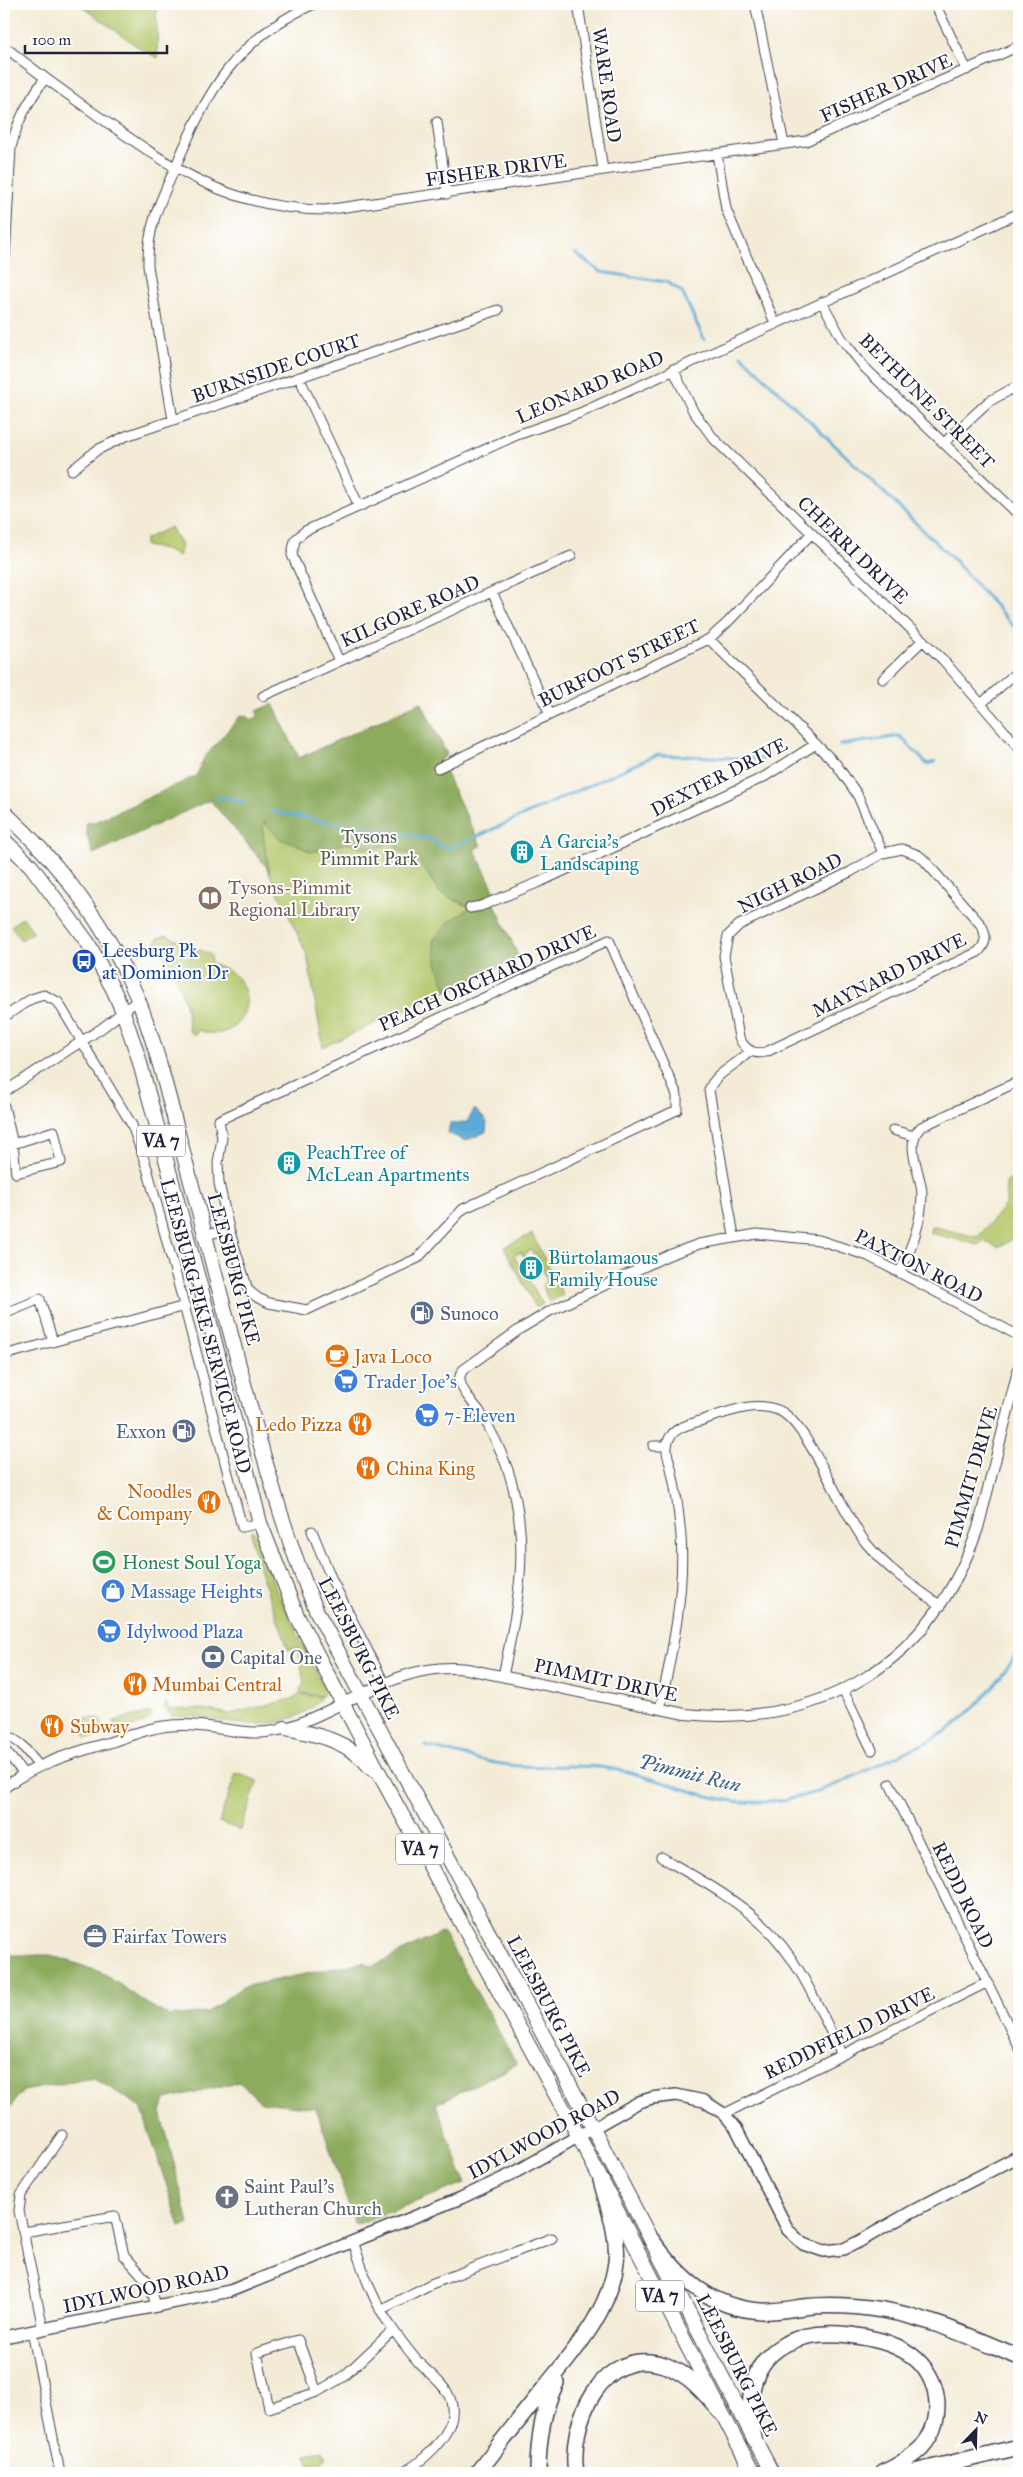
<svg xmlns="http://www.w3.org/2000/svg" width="1023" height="2477" font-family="'IM FELL Great Primer',serif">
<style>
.green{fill:#b2c669;stroke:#6a7452}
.forest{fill:#8dab5d;stroke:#58664c}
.water{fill:#5baad5;stroke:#3e6688}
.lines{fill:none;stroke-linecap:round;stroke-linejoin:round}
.stream{stroke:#5baad5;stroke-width:3}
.minor-casing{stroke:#414052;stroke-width:11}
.tertiary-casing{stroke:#414052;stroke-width:12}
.secondary-casing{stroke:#414052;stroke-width:14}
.primary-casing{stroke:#414052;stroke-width:16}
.motorway-casing{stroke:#414052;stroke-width:18}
.minor{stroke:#fff;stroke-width:9}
.tertiary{stroke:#fff;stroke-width:10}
.secondary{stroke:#fff;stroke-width:11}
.primary{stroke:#fff;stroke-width:14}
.motorway{stroke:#fff;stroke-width:15}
.rail-casing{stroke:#22223b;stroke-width:5}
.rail{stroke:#fff;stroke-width:3;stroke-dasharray:9;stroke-linecap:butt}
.labels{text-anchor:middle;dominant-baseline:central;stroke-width:4;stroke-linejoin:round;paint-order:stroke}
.shield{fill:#fff;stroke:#646476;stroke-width:1}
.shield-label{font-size:18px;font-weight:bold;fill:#22223b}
.street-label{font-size:19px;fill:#22223b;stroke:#fff}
.park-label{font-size:19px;fill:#545b4b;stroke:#fff}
.culture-label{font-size:19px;fill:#0d838f;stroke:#fff;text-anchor:start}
.education-label{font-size:19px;fill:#785e54;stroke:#fff;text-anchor:start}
.transit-label{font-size:19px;fill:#164399;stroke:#fff;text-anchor:start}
.service-label{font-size:19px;fill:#4e5e75;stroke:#fff;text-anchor:start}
.food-label{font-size:19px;fill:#c56008;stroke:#fff;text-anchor:start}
.shop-label{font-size:19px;fill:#366cbe;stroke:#fff;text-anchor:start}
.leisure-label{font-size:19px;fill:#27864d;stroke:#fff;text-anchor:start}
.worship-label{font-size:19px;fill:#5b616d;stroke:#fff;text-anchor:start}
.water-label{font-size:20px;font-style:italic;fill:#3c5f80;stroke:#fff}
</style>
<rect width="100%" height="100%" fill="#fff"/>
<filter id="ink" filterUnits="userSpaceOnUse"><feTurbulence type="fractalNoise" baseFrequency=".02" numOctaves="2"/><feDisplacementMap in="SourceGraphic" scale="10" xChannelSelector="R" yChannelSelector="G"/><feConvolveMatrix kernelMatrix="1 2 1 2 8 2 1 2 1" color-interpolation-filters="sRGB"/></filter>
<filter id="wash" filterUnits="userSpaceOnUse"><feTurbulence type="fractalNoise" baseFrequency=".0096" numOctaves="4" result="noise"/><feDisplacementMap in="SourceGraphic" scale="20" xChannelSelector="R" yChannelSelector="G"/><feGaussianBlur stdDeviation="1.12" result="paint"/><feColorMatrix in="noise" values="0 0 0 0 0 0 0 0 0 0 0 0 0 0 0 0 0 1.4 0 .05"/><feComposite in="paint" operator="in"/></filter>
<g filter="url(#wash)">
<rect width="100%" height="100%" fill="#f3ebd5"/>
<path class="green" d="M79 4H156L158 58 141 49Z
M171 527 182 547 178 556 163 549 145 546V539Z
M421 702 447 755 439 760 481 846 474 849 496 894 491 896 519 958 323 1047 307 955 266 866 210 799Z
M23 917 33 932 21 940 11 926Z
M166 935 211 955V963C217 966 226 969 232 973 264 998 237 1047 199 1030L195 1035 189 1031C187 998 175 970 155 943L157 939Z
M1019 1176V1236L998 1247 982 1241 979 1245 930 1233 931 1226 978 1237 1006 1204V1182Z
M532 1234 563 1295 549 1302 542 1285 547 1280 536 1253 533 1254 531 1250 525 1254 524 1257 521 1252 514 1256 543 1304 536 1308 504 1247Z
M251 1530 256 1533 274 1585 326 1692 322 1696 301 1693 300 1689 304 1684 298 1648 288 1650C282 1626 247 1546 251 1530Z
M299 1694 321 1697C304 1723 261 1727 232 1723 221 1722 210 1718 198 1717 189 1716 180 1717 171 1716L164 1709 166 1701 169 1709H202L230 1714 295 1698Z
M150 1712 152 1717C145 1725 122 1732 114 1725V1721Z
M87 1718H100L103 1728 96 1737 86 1738 81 1722Z
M236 1773 258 1781 240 1830 219 1822Z
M322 2450 326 2458 324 2461 309 2466 306 2455Z"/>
<path class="forest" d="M421 702 447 755 439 760 481 846 474 849 496 894 491 896 519 958 447 991 438 967 433 940 448 923 470 907 440 893 418 860 397 848 391 839 385 845 376 848H364L345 843 323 850 310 852 294 843 280 839 264 822 263 834 270 874 266 866 210 800 93 854 87 835 86 823 97 821 196 776 204 758 241 715 247 716 250 720 258 717 257 711 273 704 299 758Z
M443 1932 517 2064 436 2104 465 2183 355 2225 316 2108 261 2102 239 2082 165 2099 161 2112 189 2224 180 2227 141 2107 94 2078 22 2091 4 2116V1955H51L103 1973 146 2003 169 2016 208 2012 242 1987 364 1962 373 1966Z"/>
<path class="water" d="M474 1110H476L487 1122 486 1132 465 1141 448 1133 450 1123 467 1122Z"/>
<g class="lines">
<path class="stream" d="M575 253 601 272 667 282 682 292 704 339
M741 355 954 560 1019 632
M840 745 900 736 927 764 935 762
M217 798H229L244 803
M271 811C323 823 376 829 428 838L442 847H454L649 758 658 755 763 759
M425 1746C457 1753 490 1765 522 1766 552 1768 583 1763 613 1769 658 1777 699 1799 745 1802 804 1805 843 1781 895 1757 913 1748 936 1740 952 1727 979 1706 1001 1679 1019 1650"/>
</g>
</g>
<g filter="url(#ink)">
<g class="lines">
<defs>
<path id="minor" d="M578 4 603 170
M755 4 784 144
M935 4 967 70
M4 46C34 71 66 93 98 116 173 169 230 209 325 210L806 141 1019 46
M437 122 447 194
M717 154 726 209 775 323
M5 258 11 148C17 120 29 101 45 78
M822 302 842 339 865 368 1019 515
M673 369 693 411 714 439 943 660 1019 748
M299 377 359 506
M173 420 148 266C147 227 160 202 175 168 207 92 235 39 314 4
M945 442 988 402 1019 385
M72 470 97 450 126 436 498 310
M492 592 550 715
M709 639 836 764 857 794 883 853
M339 661 292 555 295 540 305 531 517 435 580 413 1019 213
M883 679 923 640
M263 696 571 556
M981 704 1019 670
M438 768 709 639 727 623 812 533
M902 849 918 855 924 860 982 926C987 937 986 944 978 952L766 1052C753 1055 744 1049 739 1037L724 956 728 936 739 925 850 872 883 853Z
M470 908 481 906 542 881 764 777 816 744
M609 940 677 1095V1110L463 1209 418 1258 307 1310 269 1303 258 1298 248 1290 229 1229 219 1183 218 1163 222 1138 219 1120Z
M4 1017 31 999 44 995 58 1002 132 1125 147 1168 180 1290 242 1527 260 1523
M4 1092 102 1028 138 1000
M4 1106 13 1144 16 1173 61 1162 54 1131 13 1144
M893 1130 914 1136
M206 1235 229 1229
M734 1236 709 1090C715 1073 737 1065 750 1051
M900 1272C912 1246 922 1222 922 1193 921 1172 903 1144 921 1127L1019 1081
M4 1314 40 1299 53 1342
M4 1355 185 1306
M653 1446H667
M312 1531 332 1580 384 1683
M503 1676C518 1604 532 1543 508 1470 501 1450 491 1430 480 1412 474 1403 464 1395 461 1384 459 1379 460 1374 463 1370L520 1329 550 1311 669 1255 699 1244 757 1234 819 1240 868 1256 1019 1336
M843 1690 872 1750
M660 1709C672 1652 685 1595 681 1536 679 1515 677 1494 672 1473 671 1465 666 1455 667 1447 668 1428 688 1425 703 1420 728 1412 754 1400 780 1411 809 1425 841 1512 866 1543 887 1569 914 1587 941 1606
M4 1733 21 1744 39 1766
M4 1749 24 1774
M890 1784 1019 2047
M661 1857C697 1878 733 1897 763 1925 800 1959 820 2011 842 2055
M724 2114 988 1982
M24 2232 115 2216 124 2255 149 2283 156 2305
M353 2241C363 2272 374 2304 394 2331 402 2342 411 2354 420 2364 429 2373 440 2381 447 2392 466 2425 429 2457 403 2473
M380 2310 431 2284 552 2238
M43 2329 19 2211 21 2195 62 2135
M32 2331 60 2473
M298 2340 317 2392 269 2408 257 2353Z
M317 2392 343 2377 393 2330"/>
<path id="tertiary" d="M4 1788C35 1763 74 1753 111 1742 134 1734 156 1725 181 1725 217 1724 250 1740 286 1728 349 1708 397 1661 467 1669L685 1714C825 1728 932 1662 978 1528L1019 1367"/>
<path id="secondary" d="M4 2337 230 2291 461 2198 514 2173 639 2102 652 2098 676 2095 704 2101 724 2114 736 2128 788 2230 803 2244 824 2251 844 2249 862 2240 911 2212 1019 2156"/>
<path id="primary" d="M4 812C60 863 109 929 138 999 159 1053 172 1111 187 1167 210 1252 231 1337 254 1421 272 1486 290 1550 317 1612L593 2128 772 2473
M4 840 31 866 88 943 114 991 123 1012 138 1056 207 1311 260 1523 298 1618 385 1784 579 2137 753 2473
M285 1728C320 1735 349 1741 372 1769"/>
<path id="motorway" d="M651 2239C679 2278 710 2308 761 2311 775 2312 789 2309 803 2307 829 2304 857 2306 883 2310 930 2318 975 2339 1019 2357
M754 2438C752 2424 749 2411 751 2397 757 2344 804 2329 850 2335 871 2338 893 2342 911 2355 941 2377 946 2421 921 2448 910 2459 897 2466 883 2473
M477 2473C499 2445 521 2417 543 2390 573 2352 610 2312 616 2262 619 2235 608 2207 601 2180
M538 2473C538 2442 542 2411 556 2383
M576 2473C568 2423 602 2345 664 2365 688 2373 704 2392 720 2411
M910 2473 1019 2447"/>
</defs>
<use href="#minor" class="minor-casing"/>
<use href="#tertiary" class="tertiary-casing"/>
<use href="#secondary" class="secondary-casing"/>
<use href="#primary" class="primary-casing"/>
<use href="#motorway" class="motorway-casing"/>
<use href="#minor" class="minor"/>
<use href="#tertiary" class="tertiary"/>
<use href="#secondary" class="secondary"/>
<use href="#primary" class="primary"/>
<use href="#motorway" class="motorway"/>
<defs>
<path id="rail" d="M1016 2473 1019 2472"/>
</defs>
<use href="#rail" class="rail-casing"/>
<use href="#rail" class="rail"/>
</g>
</g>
<defs>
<symbol id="building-disc" viewBox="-11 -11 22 22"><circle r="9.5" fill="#0f9aa8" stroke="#fff"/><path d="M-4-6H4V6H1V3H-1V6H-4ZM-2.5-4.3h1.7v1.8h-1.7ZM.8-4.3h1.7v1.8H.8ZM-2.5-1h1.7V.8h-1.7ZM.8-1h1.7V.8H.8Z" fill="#fff"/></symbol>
<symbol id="library-disc" viewBox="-11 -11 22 22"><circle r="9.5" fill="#8d6e63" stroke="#fff"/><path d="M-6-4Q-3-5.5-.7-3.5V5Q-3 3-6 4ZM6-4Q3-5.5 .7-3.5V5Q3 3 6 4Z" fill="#fff"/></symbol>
<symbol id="bus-disc" viewBox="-11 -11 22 22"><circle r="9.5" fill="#1a4fb4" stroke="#fff"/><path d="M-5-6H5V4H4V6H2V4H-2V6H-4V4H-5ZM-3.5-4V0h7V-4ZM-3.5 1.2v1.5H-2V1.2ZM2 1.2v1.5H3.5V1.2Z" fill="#fff"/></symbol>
<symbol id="fuel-disc" viewBox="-11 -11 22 22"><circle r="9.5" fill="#5c6f8a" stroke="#fff"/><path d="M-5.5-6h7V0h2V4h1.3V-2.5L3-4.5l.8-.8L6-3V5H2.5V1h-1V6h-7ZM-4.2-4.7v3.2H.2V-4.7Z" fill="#fff"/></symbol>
<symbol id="cafe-disc" viewBox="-11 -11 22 22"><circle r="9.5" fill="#e8710a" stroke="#fff"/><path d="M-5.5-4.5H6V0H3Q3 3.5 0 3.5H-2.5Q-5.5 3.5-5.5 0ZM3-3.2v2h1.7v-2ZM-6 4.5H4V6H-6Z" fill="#fff"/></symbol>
<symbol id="supermarket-disc" viewBox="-11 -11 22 22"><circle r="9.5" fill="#3f7fe0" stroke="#fff"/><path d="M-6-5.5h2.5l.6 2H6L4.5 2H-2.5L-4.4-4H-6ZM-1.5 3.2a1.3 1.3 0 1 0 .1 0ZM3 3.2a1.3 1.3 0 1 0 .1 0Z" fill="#fff"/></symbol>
<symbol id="restaurant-disc" viewBox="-11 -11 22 22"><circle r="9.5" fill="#e8710a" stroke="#fff"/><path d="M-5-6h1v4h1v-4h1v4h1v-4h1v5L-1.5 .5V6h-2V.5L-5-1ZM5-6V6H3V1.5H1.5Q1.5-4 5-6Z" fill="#fff"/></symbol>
<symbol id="stadium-disc" viewBox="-11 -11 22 22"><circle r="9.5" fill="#2e9e5b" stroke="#fff"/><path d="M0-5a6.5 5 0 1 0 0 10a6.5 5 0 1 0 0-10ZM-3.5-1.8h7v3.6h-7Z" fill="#fff"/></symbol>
<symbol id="shop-disc" viewBox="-11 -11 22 22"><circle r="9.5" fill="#3f7fe0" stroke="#fff"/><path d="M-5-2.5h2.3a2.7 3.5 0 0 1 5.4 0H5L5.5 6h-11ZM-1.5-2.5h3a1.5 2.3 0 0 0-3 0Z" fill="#fff"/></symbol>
<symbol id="bank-disc" viewBox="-11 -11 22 22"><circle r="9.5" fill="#5c6f8a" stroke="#fff"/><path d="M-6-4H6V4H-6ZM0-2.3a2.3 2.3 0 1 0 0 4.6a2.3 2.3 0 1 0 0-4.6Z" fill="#fff"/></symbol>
<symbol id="office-disc" viewBox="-11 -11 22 22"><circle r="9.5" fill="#5c6f8a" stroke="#fff"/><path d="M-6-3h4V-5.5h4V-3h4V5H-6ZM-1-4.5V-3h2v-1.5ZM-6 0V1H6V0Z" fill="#fff"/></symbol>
<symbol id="church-disc" viewBox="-11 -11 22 22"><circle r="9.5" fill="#6b7280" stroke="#fff"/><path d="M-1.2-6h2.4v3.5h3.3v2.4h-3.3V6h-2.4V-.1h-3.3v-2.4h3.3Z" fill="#fff"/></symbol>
</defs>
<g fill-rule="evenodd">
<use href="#building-disc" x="508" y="838" width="28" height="28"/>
<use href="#library-disc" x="196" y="884" width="28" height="28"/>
<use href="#bus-disc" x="70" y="947" width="28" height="28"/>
<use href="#building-disc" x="275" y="1149" width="28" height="28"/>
<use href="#building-disc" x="517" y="1254" width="28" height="28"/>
<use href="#fuel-disc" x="408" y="1299" width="28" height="28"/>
<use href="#cafe-disc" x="323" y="1342" width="28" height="28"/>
<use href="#supermarket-disc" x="332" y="1367" width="28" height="28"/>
<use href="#supermarket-disc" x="413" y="1401" width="28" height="28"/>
<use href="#restaurant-disc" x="346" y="1410" width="28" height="28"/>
<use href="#fuel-disc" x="170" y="1417" width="28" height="28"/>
<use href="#restaurant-disc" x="354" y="1454" width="28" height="28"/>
<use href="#restaurant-disc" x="195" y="1488" width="28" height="28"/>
<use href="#stadium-disc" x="90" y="1548" width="28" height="28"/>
<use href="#shop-disc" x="99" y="1577" width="28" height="28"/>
<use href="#supermarket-disc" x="95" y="1617" width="28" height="28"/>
<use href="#bank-disc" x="199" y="1643" width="28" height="28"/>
<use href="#restaurant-disc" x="121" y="1670" width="28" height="28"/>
<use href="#restaurant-disc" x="38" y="1712" width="28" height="28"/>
<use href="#office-disc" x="81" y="1922" width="28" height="28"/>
<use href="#church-disc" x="213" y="2183" width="28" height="28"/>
</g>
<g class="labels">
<g class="shield">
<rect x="137" y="1125.5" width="48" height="31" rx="4"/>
<rect x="396" y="1833.5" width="48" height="31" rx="4"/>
<rect x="636" y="2280.5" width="48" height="31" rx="4"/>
</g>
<g class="shield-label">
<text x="161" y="1141">VA 7</text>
<text x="420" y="1849">VA 7</text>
<text x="660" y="2296">VA 7</text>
</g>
<g class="street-label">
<text transform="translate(607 85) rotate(82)">WARE ROAD</text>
<text transform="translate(886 88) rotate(-24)">FISHER DRIVE</text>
<text transform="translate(496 170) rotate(-8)">FISHER DRIVE</text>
<text transform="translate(276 368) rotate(-19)">BURNSIDE COURT</text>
<text transform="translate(590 387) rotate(-23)">LEONARD ROAD</text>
<text transform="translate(927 401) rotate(45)">BETHUNE STREET</text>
<text transform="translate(853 550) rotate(44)">CHERRI DRIVE</text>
<text transform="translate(410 611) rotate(-24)">KILGORE ROAD</text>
<text transform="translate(619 663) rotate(-26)">BURFOOT STREET</text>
<text transform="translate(719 777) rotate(-27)">DEXTER DRIVE</text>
<text transform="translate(790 883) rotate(-26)">NIGH ROAD</text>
<text transform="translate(889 975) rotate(-26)">MAYNARD DRIVE</text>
<text transform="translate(487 978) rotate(-24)">PEACH ORCHARD DRIVE</text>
<text transform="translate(919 1266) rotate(27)">PAXTON ROAD</text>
<text transform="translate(234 1269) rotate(75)">LEESBURG PIKE</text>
<text transform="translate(206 1326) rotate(75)">LEESBURG PIKE SERVICE ROAD</text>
<text transform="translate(971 1477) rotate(-74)">PIMMIT DRIVE</text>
<text transform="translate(359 1648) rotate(63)">LEESBURG PIKE</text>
<text transform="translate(606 1680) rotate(12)">PIMMIT DRIVE</text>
<text transform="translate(963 1895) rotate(64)">REDD ROAD</text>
<text transform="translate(549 2006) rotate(62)">LEESBURG PIKE</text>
<text transform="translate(849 2033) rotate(-26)">REDDFIELD DRIVE</text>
<text transform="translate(544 2134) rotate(-28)">IDYLWOOD ROAD</text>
<text transform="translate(146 2289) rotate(-12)">IDYLWOOD ROAD</text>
<text transform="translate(737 2365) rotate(63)">LEESBURG PIKE</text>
</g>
<g class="park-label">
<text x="369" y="836">Tysons<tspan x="369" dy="22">Pimmit Park</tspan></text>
</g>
<g class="culture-label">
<text x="540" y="841">A Garcia's<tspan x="540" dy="22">Landscaping</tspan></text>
<text x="306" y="1152">PeachTree of<tspan x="306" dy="22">McLean Apartments</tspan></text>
<text x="548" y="1257">Bürtolamaous<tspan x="548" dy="22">Family House</tspan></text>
</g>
<g class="education-label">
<text x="228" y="887">Tysons-Pimmit<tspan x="228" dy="22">Regional Library</tspan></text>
</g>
<g class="transit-label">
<text x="102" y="950">Leesburg Pk<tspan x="102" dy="22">at Dominion Dr</tspan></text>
</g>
<g class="service-label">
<text x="440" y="1313">Sunoco</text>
<text x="166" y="1431" text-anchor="end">Exxon</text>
<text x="230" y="1657">Capital One</text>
<text x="112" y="1936">Fairfax Towers</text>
</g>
<g class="food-label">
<text x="354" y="1356">Java Loco</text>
<text x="342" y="1424" text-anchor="end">Ledo Pizza</text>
<text x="386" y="1468">China King</text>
<text x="192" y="1491" text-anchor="end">Noodles<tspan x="192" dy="22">&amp; Company</tspan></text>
<text x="152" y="1684">Mumbai Central</text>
<text x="70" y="1726">Subway</text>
</g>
<g class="shop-label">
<text x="364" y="1381">Trader Joe's</text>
<text x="444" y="1415">7-Eleven</text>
<text x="130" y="1591">Massage Heights</text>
<text x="126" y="1631">Idylwood Plaza</text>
</g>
<g class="leisure-label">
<text x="122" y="1562">Honest Soul Yoga</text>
</g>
<g class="worship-label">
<text x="244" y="2186">Saint Paul's<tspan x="244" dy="22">Lutheran Church</tspan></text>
</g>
<g class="water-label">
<text transform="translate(690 1773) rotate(14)">Pimmit Run</text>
</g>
</g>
<rect width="1023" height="2477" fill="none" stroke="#fff" stroke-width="20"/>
<g transform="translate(976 2430) rotate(23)" stroke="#ffffff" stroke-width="4" paint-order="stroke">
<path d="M0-4L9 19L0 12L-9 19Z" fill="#22223b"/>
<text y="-8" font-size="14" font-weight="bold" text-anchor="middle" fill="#22223b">N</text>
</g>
<path d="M25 45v8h142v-8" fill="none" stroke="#22223b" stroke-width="2.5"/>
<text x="32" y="45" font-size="15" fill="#22223b" stroke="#ffffff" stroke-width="4" paint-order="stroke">100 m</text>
</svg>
